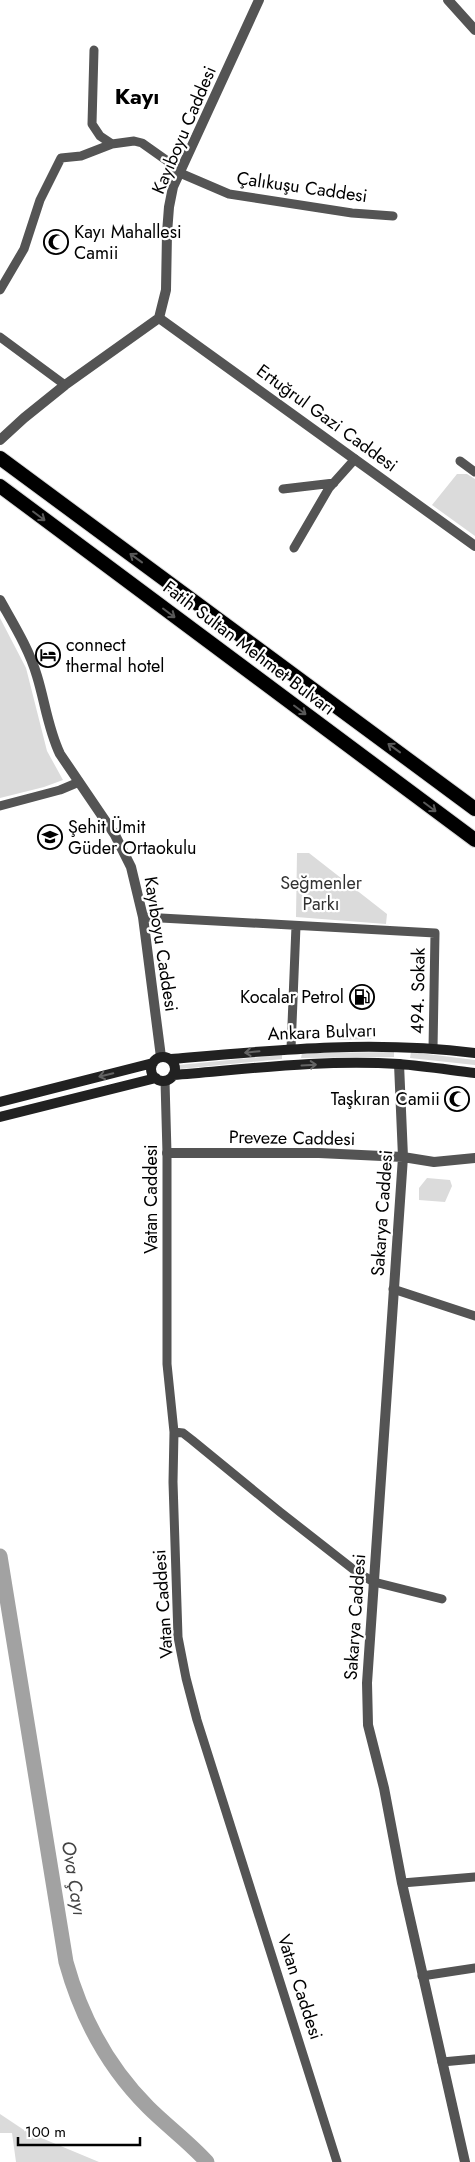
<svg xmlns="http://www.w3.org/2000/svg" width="475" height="2162" font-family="Jost,sans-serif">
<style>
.green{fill:#dbdbdb}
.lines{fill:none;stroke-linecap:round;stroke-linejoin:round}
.river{stroke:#a2a2a2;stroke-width:15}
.trunk-casing{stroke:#dbdbdb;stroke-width:16}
.minor{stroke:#545454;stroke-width:9}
.tertiary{stroke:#545454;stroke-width:10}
.secondary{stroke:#212121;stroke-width:10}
.trunk{stroke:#000;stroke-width:14}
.oneway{stroke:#595959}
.oneway2{stroke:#646464}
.labels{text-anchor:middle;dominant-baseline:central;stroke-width:4.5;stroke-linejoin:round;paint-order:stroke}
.street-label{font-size:18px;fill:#000;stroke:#fff}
.poi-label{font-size:18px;fill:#000;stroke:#fff;text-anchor:start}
.park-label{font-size:18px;fill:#323232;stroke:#fff}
.water-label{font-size:19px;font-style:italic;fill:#434343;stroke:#fff}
.district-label{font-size:22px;font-weight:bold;fill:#000;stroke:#fff}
</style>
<rect width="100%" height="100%" fill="#fff"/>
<path class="green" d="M457 474H467L475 479V536L432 505Z
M0 618 26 668 47 751 63 780 44 787 0 798Z
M297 853H309L387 914 386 924 296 917Z
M365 1033 372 1039 337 1040 343 1034Z
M394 1052V1057L301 1058 302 1053Z
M411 1052 475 1060V1065L410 1058Z
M282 1055V1059L180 1069 179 1065Z
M427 1178 450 1180 452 1186 445 1202 419 1200V1188Z
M0 2114 27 2132 99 2162H16L12 2133H0Z"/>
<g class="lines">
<path class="river" d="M0 1556 66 1962C81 2016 108 2067 148 2107 167 2126 189 2142 207 2162"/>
<defs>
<path id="trunk" d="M0 458 475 809
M0 486 475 840"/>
</defs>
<use href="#trunk" class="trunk-casing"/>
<path class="minor" d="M94 50 92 124 100 136 112 144
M0 290 24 249 40 200 61 158 81 156 112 144 134 141 142 143 166 160 180 173 229 194 352 213 393 216
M0 337 65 385
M460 461 475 472
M283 489 334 483
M294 548 329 488 355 459
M0 806 60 790 79 782
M143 917 435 933 433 1049
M291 1049 296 926
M165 1081 167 1153V1364L174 1432 173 1482 178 1637 186 1678 197 1720 337 2162
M393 1289 475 1316
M174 1432 183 1433 192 1440 280 1512 358 1573 374 1582 442 1599
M402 1883 475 1877
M422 1976 475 1968
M442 2062 475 2059"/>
<path class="tertiary" d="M448 0 475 30
M159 318 475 546
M0 440 24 418 65 385 159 318 166 290 167 233 169 207 173 187 259 0
M0 600C14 625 29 649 37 676 45 702 48 729 60 754L115 835 131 867 143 917 161 1057
M399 1064 403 1157 367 1683 368 1725 384 1788 402 1883 465 2162
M167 1153H319L403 1157 434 1162 475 1158"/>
<path class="secondary" d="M151 1069a12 12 0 1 1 24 0a12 12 0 1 1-24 0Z
M171 1059C274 1050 372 1040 475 1053
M173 1075C248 1069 324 1059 399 1064 424 1066 450 1070 475 1073
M0 1102 153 1063
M0 1117 156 1078"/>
<use href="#trunk" class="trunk"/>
</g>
<defs><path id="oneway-shaft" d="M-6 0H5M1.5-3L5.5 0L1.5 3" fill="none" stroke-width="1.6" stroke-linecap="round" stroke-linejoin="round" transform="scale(1.25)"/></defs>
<g class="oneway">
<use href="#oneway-shaft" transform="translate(39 516) rotate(37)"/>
<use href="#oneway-shaft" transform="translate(136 558) rotate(-144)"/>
<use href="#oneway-shaft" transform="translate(169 613) rotate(37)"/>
<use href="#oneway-shaft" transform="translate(300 710) rotate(37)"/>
<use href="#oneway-shaft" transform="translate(394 748) rotate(-144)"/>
<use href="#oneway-shaft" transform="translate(430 807) rotate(37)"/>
</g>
<g class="oneway2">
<use href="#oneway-shaft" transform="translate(252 1052) rotate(174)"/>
<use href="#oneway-shaft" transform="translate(309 1065) rotate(-3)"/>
<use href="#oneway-shaft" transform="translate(106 1075) rotate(166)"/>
</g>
<defs>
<symbol id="mosque-ring" viewBox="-11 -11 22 22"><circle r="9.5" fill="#fff" stroke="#000" stroke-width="1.5"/><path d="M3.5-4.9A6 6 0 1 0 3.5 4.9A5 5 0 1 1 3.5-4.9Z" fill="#000"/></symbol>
<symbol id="hotel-ring" viewBox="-11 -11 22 22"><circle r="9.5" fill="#fff" stroke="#000" stroke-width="1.5"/><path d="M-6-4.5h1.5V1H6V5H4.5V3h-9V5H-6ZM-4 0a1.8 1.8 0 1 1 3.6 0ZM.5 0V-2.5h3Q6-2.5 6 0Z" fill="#000"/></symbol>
<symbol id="school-ring" viewBox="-11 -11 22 22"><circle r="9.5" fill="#fff" stroke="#000" stroke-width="1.5"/><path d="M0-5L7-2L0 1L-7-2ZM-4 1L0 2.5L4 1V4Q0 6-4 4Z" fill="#000"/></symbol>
<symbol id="fuel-ring" viewBox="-11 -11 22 22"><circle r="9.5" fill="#fff" stroke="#000" stroke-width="1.5"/><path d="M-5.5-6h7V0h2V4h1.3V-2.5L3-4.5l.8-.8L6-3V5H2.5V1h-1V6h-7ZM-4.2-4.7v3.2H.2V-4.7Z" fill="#000"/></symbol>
</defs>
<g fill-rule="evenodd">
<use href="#mosque-ring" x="42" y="228" width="28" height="28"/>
<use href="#hotel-ring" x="34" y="641" width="28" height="28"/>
<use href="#school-ring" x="36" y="823" width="28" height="28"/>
<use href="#fuel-ring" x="348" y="983" width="28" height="28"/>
<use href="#mosque-ring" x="443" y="1085" width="28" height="28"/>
</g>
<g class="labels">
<g class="street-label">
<text transform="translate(184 130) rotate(-67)">Kayıboyu Caddesi</text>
<text transform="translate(302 187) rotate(8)">Çalıkuşu Caddesi</text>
<text transform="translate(327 418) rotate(36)">Ertuğrul Gazi Caddesi</text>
<text transform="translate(249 648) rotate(37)">Fatih Sultan Mehmet Bulvarı</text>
<text transform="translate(161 944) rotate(81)">Kayıboyu Caddesi</text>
<text transform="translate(418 991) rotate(-89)">494. Sokak</text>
<text transform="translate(322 1032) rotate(-2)">Ankara Bulvarı</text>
<text transform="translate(292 1138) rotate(1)">Preveze Caddesi</text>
<text transform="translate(151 1199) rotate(-90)">Vatan Caddesi</text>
<text transform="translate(382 1213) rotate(-86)">Sakarya Caddesi</text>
<text transform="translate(163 1604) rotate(-94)">Vatan Caddesi</text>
<text transform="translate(355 1617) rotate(-86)">Sakarya Caddesi</text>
<text transform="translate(300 1987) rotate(72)">Vatan Caddesi</text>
</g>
<g class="poi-label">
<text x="74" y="232">Kayı Mahallesi<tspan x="74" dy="21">Camii</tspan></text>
<text x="66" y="645">connect<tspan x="66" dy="21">thermal hotel</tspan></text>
<text x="68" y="827">Şehit Ümit<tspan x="68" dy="21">Güder Ortaokulu</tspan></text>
<text x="344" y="997" text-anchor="end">Kocalar Petrol</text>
<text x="440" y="1099" text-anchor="end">Taşkıran Camii</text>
</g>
<g class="park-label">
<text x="321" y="883">Seğmenler<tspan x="321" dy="21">Parkı</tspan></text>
</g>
<g class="water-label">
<text transform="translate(74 1878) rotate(81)">Ova Çayı</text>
</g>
<g class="district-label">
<text x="137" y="96">Kayı</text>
</g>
</g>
<path d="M18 2137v8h122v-8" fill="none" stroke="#000000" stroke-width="2.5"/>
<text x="25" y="2137" font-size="15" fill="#000000" stroke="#ffffff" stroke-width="4" paint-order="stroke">100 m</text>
</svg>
